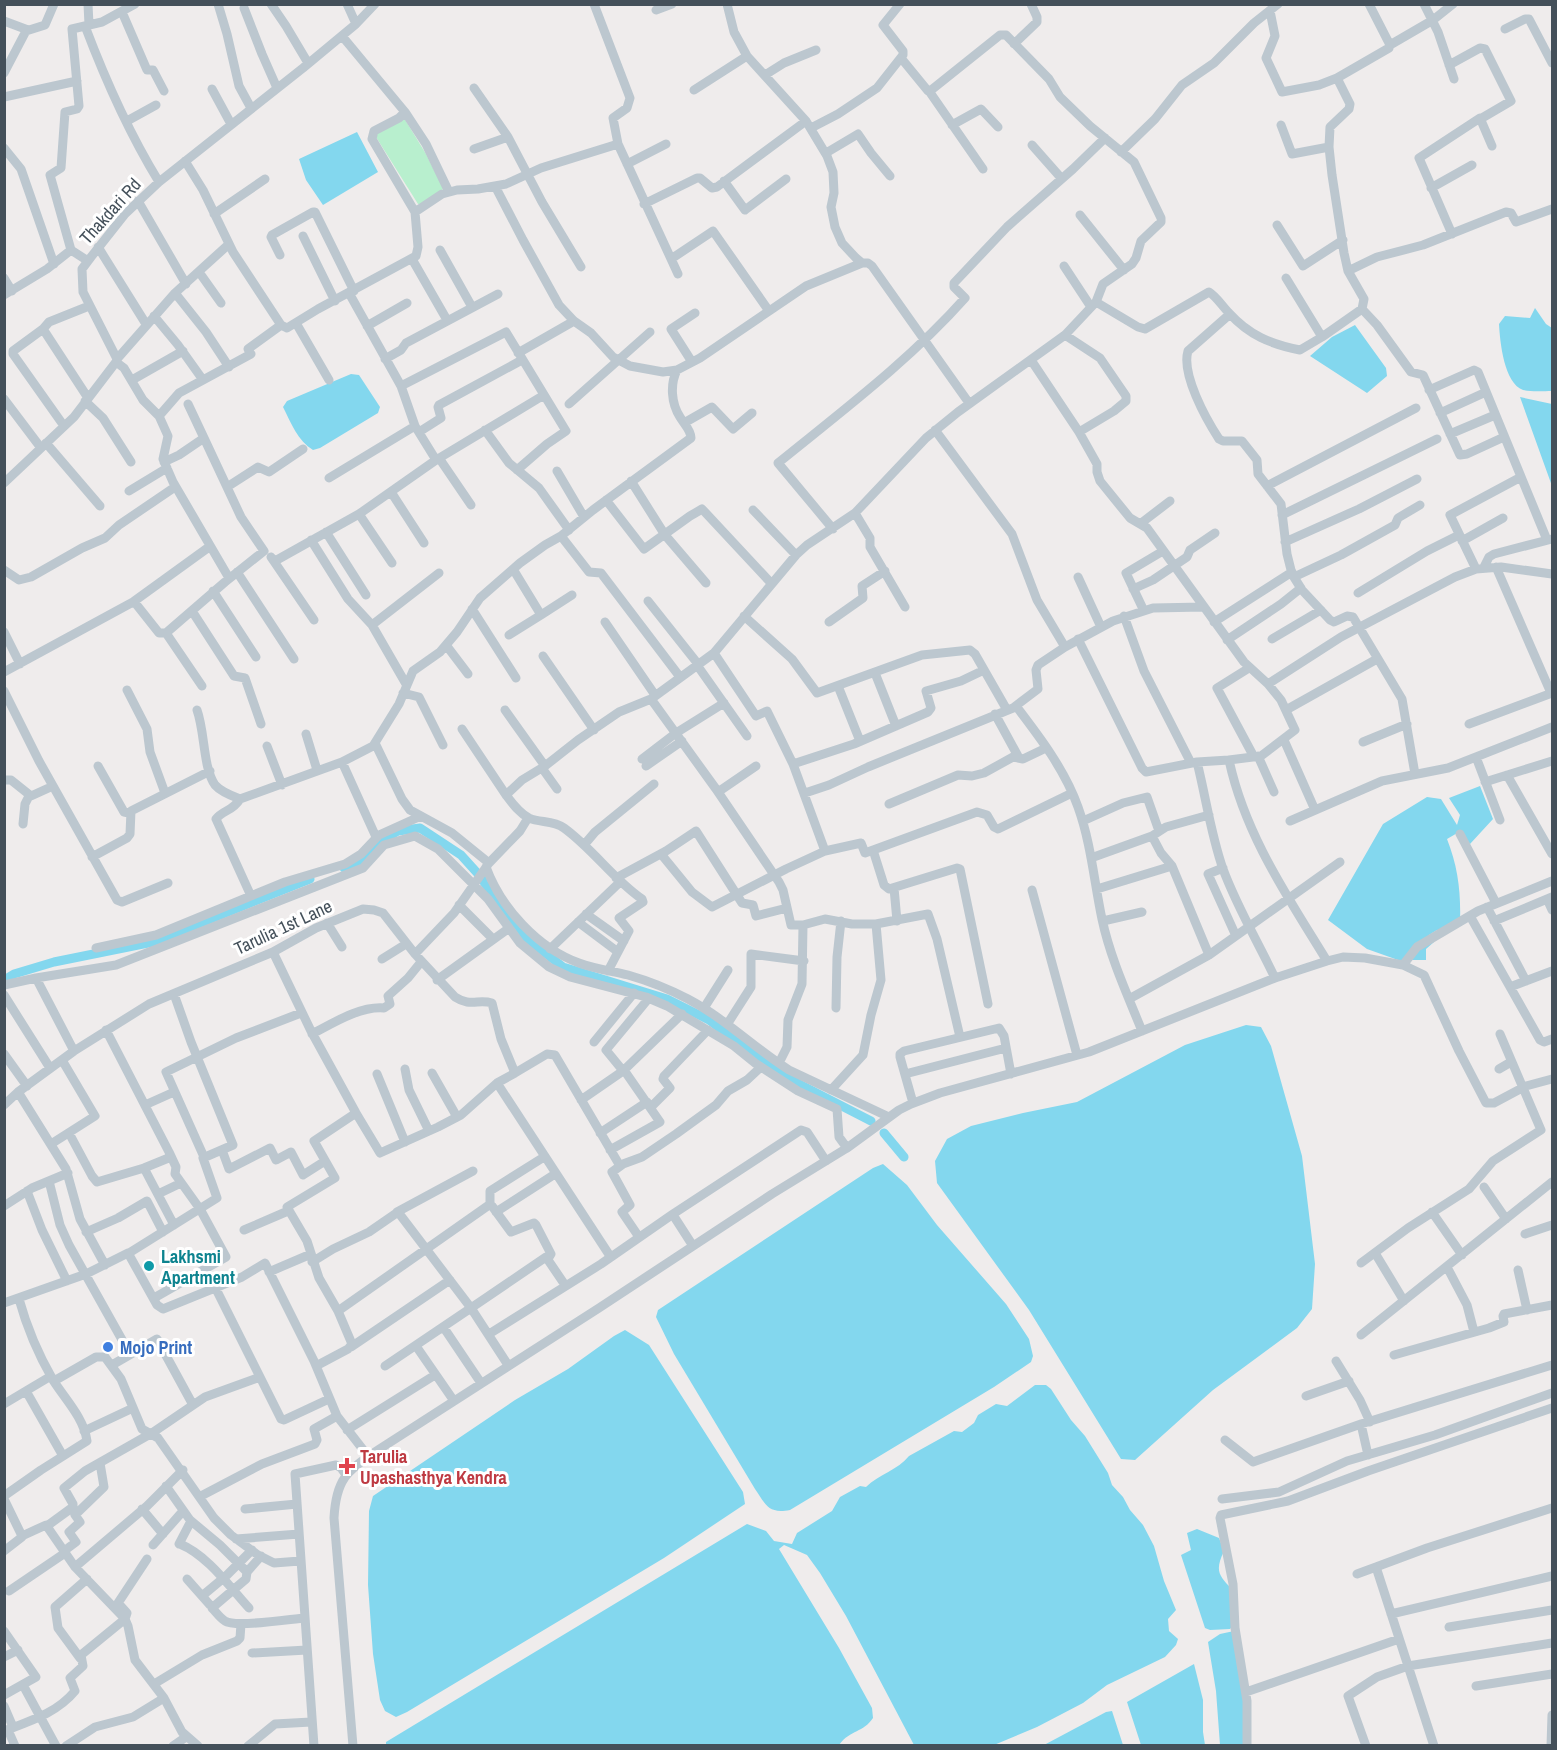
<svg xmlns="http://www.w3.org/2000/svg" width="1557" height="1750" font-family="'Archivo Narrow',sans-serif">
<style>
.green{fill:#b8efce}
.water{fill:#83d7ee}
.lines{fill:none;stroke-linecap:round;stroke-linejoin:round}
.canal{stroke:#83d7ee;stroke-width:9}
.minor{stroke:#bcc7cf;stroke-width:9}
.culture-dot{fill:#0f9aa8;stroke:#fff;stroke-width:2}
.shop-dot{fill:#3f7fe0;stroke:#fff;stroke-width:2}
.health-dot{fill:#e0444e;stroke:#fff;stroke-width:2}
.labels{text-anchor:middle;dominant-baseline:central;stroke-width:6;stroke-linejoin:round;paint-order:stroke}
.street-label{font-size:18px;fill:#44505a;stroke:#fff}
.culture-label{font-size:18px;font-weight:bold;fill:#0d838f;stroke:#fff;text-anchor:start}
.shop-label{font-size:18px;font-weight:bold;fill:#366cbe;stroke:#fff;text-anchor:start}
.health-label{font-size:18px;font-weight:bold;fill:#be3a42;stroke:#fff;text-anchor:start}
</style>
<rect width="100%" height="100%" fill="#efecec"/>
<path class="green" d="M404 118 426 154 443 188 442 191 421 204H418L376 137 377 133Z"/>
<path class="water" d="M357 132 378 172 323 205 306 180 299 159Z
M1535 308 1546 324 1552 328V391C1544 391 1531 392 1523 390 1504 383 1500 342 1499 324L1505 316 1530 318Z
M1355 325 1386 368 1387 376 1367 393 1310 356 1332 337Z
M351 374 359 375 380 407 378 413 320 448 313 450C298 441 291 423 283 407L287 401Z
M1520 397 1552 404V486Z
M1480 786 1493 819 1470 844 1459 832 1447 839C1458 867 1461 892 1460 922L1442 936 1437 930 1429 935 1434 942 1426 949V960H1398L1367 949 1328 920 1383 824 1427 797 1441 799 1457 825 1460 815 1449 798Z
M1246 1025 1261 1027 1271 1046 1302 1156 1315 1264 1312 1309 1297 1328 1213 1390 1135 1460 1121 1459 1029 1310 937 1183 935 1161 947 1139 971 1126 1023 1113 1077 1102 1185 1045Z
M883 1164 907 1185 937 1225 1006 1304 1029 1339 1033 1356 1031 1362 994 1387 790 1510C768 1514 766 1505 755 1489L674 1354 656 1317 658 1310 873 1168Z
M625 1330 649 1345 743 1492 745 1504 664 1558 407 1712 396 1717 385 1711 380 1700 373 1654 368 1585 369 1511 373 1496 515 1400 568 1369 614 1336Z
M1035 1385H1046L1051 1389 1071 1420 1085 1436 1108 1473 1112 1485 1123 1497 1130 1510 1143 1525 1154 1546 1164 1581 1176 1610 1168 1619 1169 1631 1178 1639 1176 1645 1165 1657 1107 1685 1083 1703 1037 1727 994 1745H914L846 1616 820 1573 807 1555 784 1545 779 1549 839 1648 872 1708 873 1718C863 1733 851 1729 839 1745H386V1742L424 1719 747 1524 766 1531 774 1541 792 1544 797 1533 832 1511 840 1497 860 1486 866 1487C879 1474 898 1470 909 1456L954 1431 962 1432 974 1423 978 1415 996 1404 1007 1406Z
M1197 1529 1219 1538 1224 1551C1215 1570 1218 1575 1232 1589L1234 1624 1230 1629 1210 1630 1205 1628 1181 1555 1191 1550 1187 1533Z
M1234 1631 1245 1714 1244 1745H1220L1216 1691 1208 1642 1220 1634Z
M1194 1664 1203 1700V1732L1205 1745H1141L1127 1702Z
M1112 1711 1123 1745H1044L1106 1712Z"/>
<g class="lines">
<path class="canal" d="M344 868 363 860 378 843 398 831 420 828 461 855 480 876 516 930 563 967 667 999 709 1020 765 1063 799 1084 871 1121
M4 980 14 974 54 962 153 942 310 879
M884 1133 904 1157"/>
<path class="minor" d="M88 4 89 25
M218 4 227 34 239 86 251 108
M271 4 286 26 308 63
M347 4 356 24
M594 4 630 98 627 108 613 118 618 144 678 274
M727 4 734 32 747 56 806 121 827 156 833 172 834 193 831 207 835 227 842 243 856 258 862 263H868L872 266 969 403
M1424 4 1438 32 1454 79
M244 8 262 54 277 88
M656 10 672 4
M1270 11 1275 36 1266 58 1282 92 1319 85 1337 78
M122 12 147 70H153L164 91
M4 21 28 30
M85 26C105 79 129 133 159 182
M1505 29 1525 19H1529L1552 63
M342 36 405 112 426 144 449 192
M1014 44 1037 22V17L1031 4
M1390 45 1433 20 1453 4
M1449 65 1480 48 1485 49 1511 101 1482 118
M4 73 26 31 45 25 54 4
M765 75 784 63 816 50
M474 88 508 137 542 202 581 267
M212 89 231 124
M694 90 747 56
M929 91 983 169
M4 97 77 81
M405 112 399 118 374 131 372 139 415 212
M127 121 156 105
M952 125 981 109 998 127
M1281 125 1292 154 1329 147
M811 128 838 114 877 88 903 55V51L883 25 900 4
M1032 145 1062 179
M4 148 21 169 54 264
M474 149 508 137
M1121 152 1155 119 1182 85 1214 63 1254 23 1278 4
M826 153 858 134 871 153 890 176
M185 161 203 190 233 252 281 325 287 328 318 309 416 256 418 247 415 212 442 194 457 190 478 189 506 184 541 168 618 144
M627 164 666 144
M724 181 745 210 786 179
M495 186 523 240 559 305 574 321 591 333 613 357 630 366 663 372 677 370 700 358 806 286 862 263
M1431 188 1472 165
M138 201 186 284
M644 204 697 178H700L712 188 717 187 806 121
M214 214 265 179
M1080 215 1124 270
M1277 225 1303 266 1343 240
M1452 234 1419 158 1480 118 1492 146
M303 236 335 301
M98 247 146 324
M71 250 50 175 61 168 65 112 77 109 79 106 72 29 102 22 135 4
M440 250 472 307
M280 255 271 237 272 235 313 212H315L354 291
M412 259 447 320
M671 259 713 231 769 311
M1064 266 1091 307
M1348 271 1377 257 1423 245 1506 212 1511 213 1516 222 1552 209
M199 272 221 303
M4 278 12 291
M1286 278 1322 337
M175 293 206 332 229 367
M349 293 401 386 415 426 436 460
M4 295 47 269 71 250 88 261
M1096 302 1138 327 1145 329 1209 292C1217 297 1222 306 1229 313 1249 335 1270 344 1300 350L1322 337 1362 309 1364 299 1348 271 1344 253 1332 175 1329 147 1330 127 1349 109 1350 104 1337 78 1389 48 1390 45 1369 4
M1362 309 1377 325 1411 372 1423 375 1460 455 1467 454 1504 437
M1230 314 1188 351C1181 374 1206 419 1219 439L1223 441H1242L1257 460 1258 474 1281 504 1287 554 1292 574 1302 590 1330 620 1334 622 1347 616 1353 617 1402 699 1415 774
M154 316 178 345 203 380 251 354
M296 323 329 380
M367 326 407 303
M43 329 88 398
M1065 335 1100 358 1126 396V401L1114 411 1079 432
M248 349 281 325
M518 353 574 321
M117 359 175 293 229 244
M385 359 401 350 406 343 498 294
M1031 360 1079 432 1097 464V472L1100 481 1130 518 1147 528 1244 662 1268 684 1281 700 1295 730 1261 756 1229 760 1197 762 1146 772 1142 768 1078 639
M116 362 124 368 143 400 159 416 168 436 163 459 173 482 229 578
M692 362 671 329 695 313
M132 380 183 351
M401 386 506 332 566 431 547 444 517 470
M1429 390 1474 370 1478 372 1547 540
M4 399 41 448
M85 401 103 418 131 462
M188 404 204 438
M569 404 650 332
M1440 413 1486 392
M159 416 179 393 203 380
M684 423 712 407 733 429 752 413
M64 426 13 354V351L43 329 49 322 89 306
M485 430 509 463 539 488 569 530
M935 430 1012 534 1037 600 1065 647
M419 432 441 418 438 407 439 405 522 360
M1450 434 1495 415
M46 443 100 506
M439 458 471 505
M557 471 584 517
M329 478 415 426
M631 481 665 535 706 583
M4 483 74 417 116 362 117 359 83 292 82 269 91 257 125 214 159 182 303 68 356 24 375 4
M1267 486 1416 408
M227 487 258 467 269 472 303 449
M129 491 167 468
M391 492 424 543
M606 500 644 549 690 516 702 509 771 583
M753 510 796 555
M855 513 870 538V547L905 607
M359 514 392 563
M1282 515 1437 439
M1140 524 1170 501
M833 529 778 463C842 411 910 360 965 298L954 287V283L1007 227 1073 169 1105 138
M326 532 366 595
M561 536 589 572 601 573 680 677
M311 540 348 599 372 625 406 684
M1462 541 1503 518
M1285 542 1359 509 1417 479
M271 557 314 620
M275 561 359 514 436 460 544 395
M1484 567 1489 557 1494 554 1552 539
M1496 567 1551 693
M513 569 541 615 572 595
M1476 569 1450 515 1521 477
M4 570 19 580 31 577 82 548 105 538 119 525 175 487
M237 572 294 659
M1078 577 1101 627
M1294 577 1341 555 1395 525 1398 518 1420 505
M1133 589 1153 580 1187 557 1190 550 1215 533
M213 591 256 657
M1358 593 1427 551 1459 535
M648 601 698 664
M133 602 209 547
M472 609 516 678
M192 611 234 676 245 678 261 724
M1144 611 1126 573 1163 551
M744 616 792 659 817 693 922 655 970 650 975 654 1007 710
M1124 616 1144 671 1191 763
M605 622 655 695
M829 622 863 598 862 586 885 571
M1214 622 1292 572
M372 625 439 573
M4 632 20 664
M166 633 202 686
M509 635 541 615
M1272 639 1321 610
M1227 640 1281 604 1301 588
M446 645 468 674
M543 656 594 730
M697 665 747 736
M1249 668 1217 688 1254 757
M4 672 133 602 136 604 159 633H166L225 582 264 551 241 517 204 438 179 455 164 462
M875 673 896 726
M1268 684 1341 637 1455 577 1476 569 1501 567 1552 574
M838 686 860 741
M127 690 147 729 150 752 165 793
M4 691 39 761 117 900 122 902 168 883
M403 693 419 697 443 745
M651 699 716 789 779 882 783 890 791 925H803L802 984 788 1020 787 1047 779 1063
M1016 706C1039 736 1065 770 1078 807 1091 843 1094 881 1102 919 1110 957 1127 994 1142 1031
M197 710C205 732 203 768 215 785 221 792 232 796 240 799L342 762 373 746 399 704 413 671 440 652 457 632 480 598 520 563 545 545 561 536 593 510 691 438C691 430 684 424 680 417 671 403 670 384 677 370
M505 710 545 766
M1286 710 1377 659
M995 714 1019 758
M1469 724 1552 693
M462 729 506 795
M306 734 317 770
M1284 740 1315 810
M1363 742 1407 724
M375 743 402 799 410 810 452 833 489 863
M267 746 282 785
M1258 756 1274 792
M1476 757 1500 820
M642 759 676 733 724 703
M1229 760C1245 835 1288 897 1327 961
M342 762 376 837
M1197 762C1206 798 1211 835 1223 869 1237 907 1258 942 1275 978
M793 764 854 744 928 712 931 708 926 691 961 681 984 670
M98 766 124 812 129 813
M646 766 682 741
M542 768 557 789
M1507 775 1552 854
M4 780H11L31 796 53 786
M1485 782 1552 761
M718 792 756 766
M805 793 829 785 868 767 1013 708 1038 689 1036 670 1038 665 1065 647 1113 621 1153 608 1203 607
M240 799C233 811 223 810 216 819L251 896
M889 804 958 775 972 776 984 773 1013 757 1023 759 1046 748
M1083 821 1123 803 1147 797 1159 831
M1290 821 1382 781 1448 768 1552 727
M23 824 25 804 29 796
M1460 834 1496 903
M1152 836 1161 853 1172 866 1209 955
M584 845 595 832 654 784
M873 850 884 885 889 889 957 868 960 869 988 1004
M825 851 861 843 865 853 977 812 987 815 994 827 998 829 1072 793
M661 854 692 892 712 907 786 869 825 851 793 764 767 711 756 716 714 653
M92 857 127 838 130 834 131 811 210 771
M1091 858 1152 836 1166 827 1209 815
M486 867C501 908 538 948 579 963 595 969 612 971 628 975 649 981 669 989 688 999 726 1019 754 1048 789 1070L889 1117
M1223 868 1208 874 1236 936
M616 878 666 851 696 831 742 903 753 905 756 916 787 908
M894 888 897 921
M1097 889 1172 866
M1032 890 1077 1055
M1547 899 1552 910
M459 905 493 939
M1487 907 1526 981
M586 914 624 941
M1470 916 1540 1040 1544 1042 1552 1039
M1103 921 1142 912
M1494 921 1552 897
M578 922 618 952
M327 923 342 947
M803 925 825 919 852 924H876L928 914 937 939 960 1037
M96 948 156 935 285 882 345 864 361 854 379 835 421 816
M550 949 620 882
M415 954 454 913 489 863 520 831 528 818
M382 959 406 944
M1403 965 1417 947 1478 911 1552 881
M608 971 629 931 619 918 643 902 642 899C613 879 593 849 564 828 553 820 540 823 529 818 519 813 512 803 506 795L522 780 545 766 578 740 619 712 651 699 714 653 796 555 807 545 855 513 926 438 958 412 1065 335 1096 302 1103 284 1132 264 1136 258 1141 241 1161 222V218L1134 162 1090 126 1060 97 1049 79 1006 35H1000L930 91H928L901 58
M36 978 74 1051
M437 980 508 929
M4 985 36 978 116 965 363 868 384 845 415 836 438 849 488 899 520 943 549 967 570 977 646 997 667 1006 734 1046 755 1063 798 1091 837 1109 839 1137 847 1148
M1510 987 1552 971
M4 995 50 1068
M1129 999 1209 955 1340 862
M704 1008 728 970
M836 1008 837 957 841 921
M728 1023 751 987V954L804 961
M106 1030 169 1152 176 1167 175 1174 200 1209 226 1257 154 1298
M312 1034C333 1023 360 1006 384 1008L390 1004 388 996 408 978 421 962
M594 1042 634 993
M4 1054 27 1086
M405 1069 409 1090 429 1131
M1499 1069 1511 1062
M624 1072 606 1050 649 998
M432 1073 457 1117
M515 1073 547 1054 555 1055 620 1166
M377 1074 405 1142
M905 1074 1006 1048
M497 1083 610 1256
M831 1090 863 1055 871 1015 881 980 876 924
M18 1092 66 1169 80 1219 105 1265
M581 1100 623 1071
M913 1103 900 1057V1054L904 1051 999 1028 1004 1036 1011 1074
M4 1105 18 1092 74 1051 149 1004 273 952 316 928 363 909 374 910 383 913 415 954 455 997C470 1007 478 999 492 1003L501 1039 515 1073 497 1083 461 1115 438 1127 380 1153 356 1113 311 1031 273 952
M145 1105 174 1092
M651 1107 670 1088 663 1079 664 1076 708 1030
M69 1133 92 1176 97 1182 144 1168 171 1157
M600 1133 647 1102
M51 1144 95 1116 62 1060
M222 1150 229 1169 270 1148 276 1160 291 1152 303 1175 325 1161
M610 1150 660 1122 624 1070 682 1014
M204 1157 166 1072 236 1038 301 1013
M144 1168 174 1225
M49 1181 60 1225 69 1245 130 1354
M1484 1187 1506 1219
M27 1191 42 1230 67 1281
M158 1194 181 1183
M490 1205V1191L544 1157
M4 1206 32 1188 68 1173
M397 1212 473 1171
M496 1212 555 1174
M1432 1212 1462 1255
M675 1218 693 1246
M244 1230 288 1211
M86 1232 118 1218 147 1201 163 1232
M1525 1234 1552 1225
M639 1237 622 1212 630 1205 612 1172 623 1164 642 1157 676 1134 716 1105 728 1091 747 1080 761 1067
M129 1253 217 1198 203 1158 233 1145 191 1042 174 994
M1375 1253 1404 1301
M312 1262 333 1249 369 1232 398 1212 471 1308 385 1366
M1361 1263 1408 1228 1469 1189 1493 1161 1541 1130 1500 1034
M1447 1267 1467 1305 1474 1332
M1518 1270 1527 1310
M269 1272 311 1254
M215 1287 281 1419 284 1420 329 1399
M4 1303 86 1274 128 1253 157 1305 163 1309 242 1277 265 1263 314 1361 337 1416 368 1456
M338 1311 489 1205 492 1206 511 1232 534 1223 536 1225 551 1254 548 1259
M444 1328 481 1383
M489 1334 601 1264 673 1214 801 1130 807 1132 826 1161
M1361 1335 1552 1182
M416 1346 454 1401
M351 1347 450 1280
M1394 1355 1489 1328 1504 1322 1503 1316 1504 1314 1552 1305
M1336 1361 1360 1400 1370 1422
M112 1365 157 1339 193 1405
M508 1365 471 1308 546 1257 565 1285
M316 1366 348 1349 352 1344 338 1311 319 1278 307 1241 287 1207 335 1178 314 1141 356 1113
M54 1381 96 1357H105L121 1379 142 1429 158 1438 214 1518 231 1535 258 1555 274 1563 300 1561
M26 1391 63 1456
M1306 1396 1349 1381
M4 1404 51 1376
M1361 1424 1368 1455
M347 1430 435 1375
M84 1431 133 1408
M1225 1440 1253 1462 1361 1424 1552 1365
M166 1486 190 1520 220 1545 247 1572
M4 1496 41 1470 87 1441C84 1418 65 1399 53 1380 38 1354 27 1328 19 1299
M201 1496 262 1464 315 1444 317 1440 314 1429 337 1416
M4 1499 22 1536 46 1525 75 1567 125 1619 128 1626 135 1660 164 1698 182 1732 198 1746
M1222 1499 1279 1492 1347 1461 1435 1435 1552 1393
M142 1509 163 1534
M245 1509 297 1504
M47 1526 73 1507V1504L64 1488 85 1471 152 1433 205 1397 260 1377
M236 1539 299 1534
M179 1544 191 1521
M180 1544C207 1555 229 1586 249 1608
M153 1545 183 1511
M4 1551 22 1537
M64 1551 76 1542 69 1532 80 1522 75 1515 104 1487 100 1463
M261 1556 247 1572 246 1579 212 1608C216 1612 220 1618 225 1621 235 1628 291 1619 305 1618
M75 1567 147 1506 183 1470
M1357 1574 1376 1567
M187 1579 210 1605
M9 1591 65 1553
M202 1596 226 1576 252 1550
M1391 1614 1552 1576
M1449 1627 1552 1610
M4 1631 36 1677 4 1695
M252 1653 307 1650
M4 1657 18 1650
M80 1658 58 1628 55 1607 87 1579
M154 1684 202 1655 237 1641 240 1638 241 1624
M23 1685 56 1746
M1476 1686 1552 1674
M1246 1692 1399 1639
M4 1706 13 1727
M8 1730 15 1746
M4 1731C30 1721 57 1713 75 1691L70 1678 83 1666 81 1655 125 1619 127 1613 118 1603 147 1559
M66 1746 95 1727 133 1717 164 1698
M173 1746 186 1737
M248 1746 275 1724 311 1722
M314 1746 295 1474 336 1465 341 1468 346 1475
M353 1746 334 1518C336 1480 346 1471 378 1450L599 1308 772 1194 847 1148 899 1110 911 1104 940 1093 1089 1052 1275 978 1327 961 1343 957 1365 958 1403 965 1424 975 1459 1051 1486 1103H1494L1526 1086 1552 1079
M1247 1746V1701L1235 1628 1233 1584 1220 1518 1221 1515 1288 1501 1368 1471 1552 1408
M1366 1746 1348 1696 1377 1677 1408 1666 1552 1643
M1434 1746 1376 1567 1427 1548 1552 1508
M1551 1746 1552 1715"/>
</g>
<circle class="culture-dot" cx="149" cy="1266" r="6"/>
<circle class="shop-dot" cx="108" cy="1347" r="6"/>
<path class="health-dot" d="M344 1457h6v6h6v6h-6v6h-6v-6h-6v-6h6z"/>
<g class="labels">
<g class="street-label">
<text transform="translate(110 211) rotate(-48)">Thakdari Rd</text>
<text transform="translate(283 927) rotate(-25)">Tarulia 1st Lane</text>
</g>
<g class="culture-label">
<text x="161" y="1256">Lakhsmi<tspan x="161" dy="21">Apartment</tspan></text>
</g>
<g class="shop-label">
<text x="120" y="1347">Mojo Print</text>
</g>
<g class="health-label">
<text x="360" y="1456">Tarulia<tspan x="360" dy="21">Upashasthya Kendra</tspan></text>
</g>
</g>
<rect width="1557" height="1750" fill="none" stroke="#44505a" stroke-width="12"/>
</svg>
